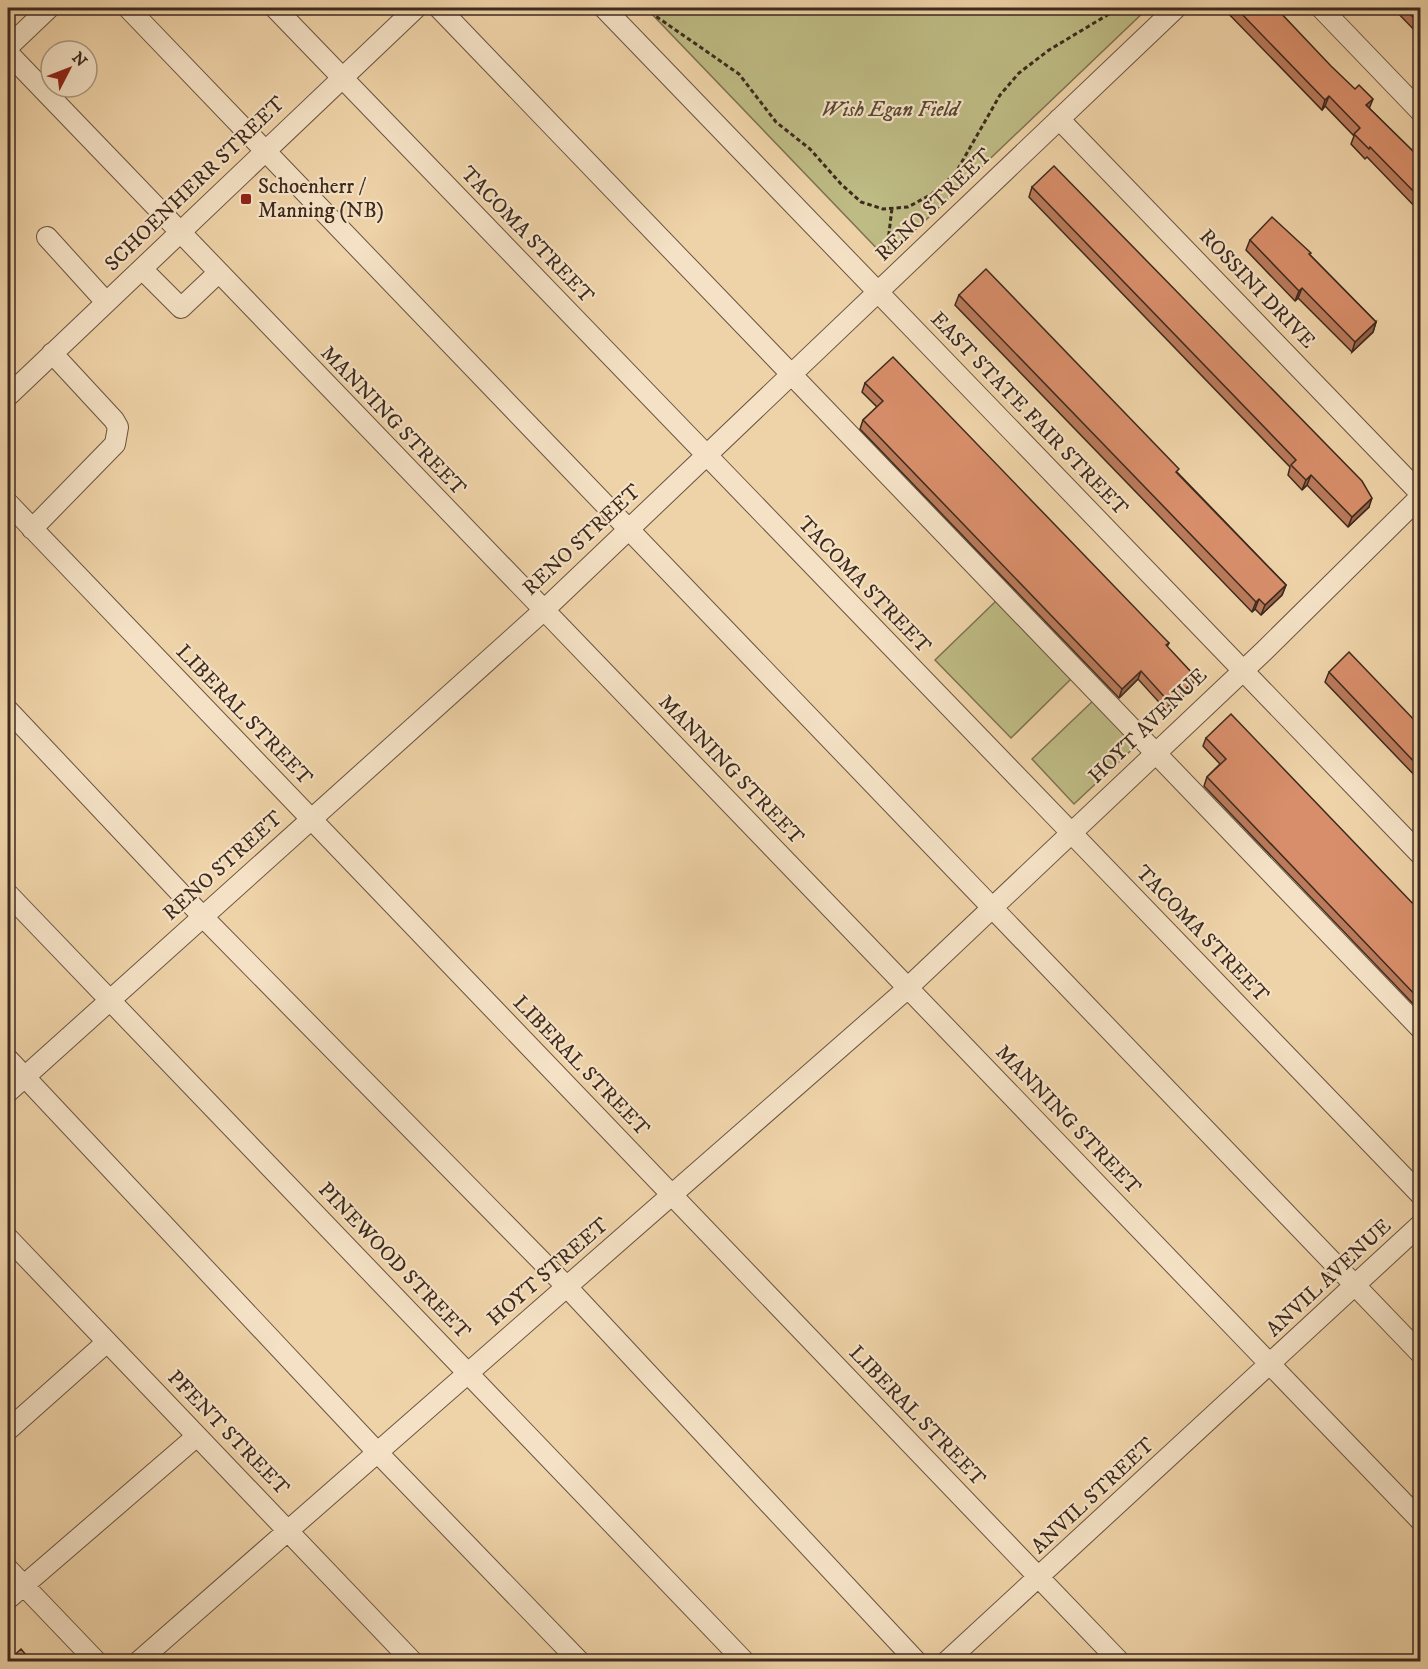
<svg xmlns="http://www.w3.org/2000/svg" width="1428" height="1669" font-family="'IM FELL DW Pica',serif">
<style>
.green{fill:#bebb84;stroke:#7e7251;stroke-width:1.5}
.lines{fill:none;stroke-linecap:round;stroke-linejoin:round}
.minor-casing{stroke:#6a5440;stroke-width:22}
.path{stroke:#3d2a1e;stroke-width:3;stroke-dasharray:4.5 3;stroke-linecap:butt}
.minor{stroke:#f5e2c6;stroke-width:20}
.wall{fill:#ba7a5b;stroke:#3d2a1e;stroke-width:1.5}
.shaded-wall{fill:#97634a;stroke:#3d2a1e;stroke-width:1.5}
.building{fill:#d88e6a;stroke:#3d2a1e;stroke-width:1.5}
.poi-dot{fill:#8f2418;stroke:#f5e2c6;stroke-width:2}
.labels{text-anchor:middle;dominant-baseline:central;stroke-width:4.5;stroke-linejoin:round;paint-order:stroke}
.park-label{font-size:21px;font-style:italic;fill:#574732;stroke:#f5e2c6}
.street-label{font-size:21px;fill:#3d2a1e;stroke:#f5e2c6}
.poi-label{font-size:21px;fill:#3d2a1e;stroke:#f5e2c6;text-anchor:start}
</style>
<rect width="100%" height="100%" fill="#efd3a8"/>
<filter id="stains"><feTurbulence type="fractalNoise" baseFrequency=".00333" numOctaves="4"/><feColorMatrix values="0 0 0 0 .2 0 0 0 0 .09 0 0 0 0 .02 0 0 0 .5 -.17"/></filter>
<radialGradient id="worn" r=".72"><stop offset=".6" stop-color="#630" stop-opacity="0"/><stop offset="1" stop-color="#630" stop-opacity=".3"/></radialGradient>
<path class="green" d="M646 8H1148L886 258Z
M996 601 1071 679 1011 738 935 660Z
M1096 698 1139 743 1074 804 1032 759Z"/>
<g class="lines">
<defs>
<path id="minor" d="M128 8 1420 1353
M275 8 1420 1194
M439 8 1420 1028
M604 8 1420 854
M1321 8 1420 111
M8 47 49 8
M8 53 1420 1520
M1059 119 1420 493
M47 237 106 302
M142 269 181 308 218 273
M8 396 416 8
M8 503 1120 1662
M32 529 115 444 118 427 114 420 52 353
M8 710 203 917 567 1287 917 1662
M8 894 745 1662
M8 1059 378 1453 580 1662
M8 1092 543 611 1176 8
M8 1238 413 1662
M8 1430 107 1342
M8 1569 97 1662
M8 1599 197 1436
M138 1662 900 995 1264 651 1420 497
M946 1662 1420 1225"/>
</defs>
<use href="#minor" class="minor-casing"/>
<path class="path" d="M644 8 739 74 776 122 810 149 841 184 861 202 883 209 908 207 932 194 955 174 1000 95 1019 73 1049 50 1119 8
M886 258 892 208"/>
<use href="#minor" class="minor"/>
</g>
<path class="wall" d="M1223 8H1276L1369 108 1420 158V212L1367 157 1365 159 1351 144 1354 136 1325 106 1322 110Z
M1393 8H1420V36Z
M1032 187 1369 507 1348 527 1307 485 1302 490 1288 475 1290 467 1029 197Z
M1250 240 1310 255 1376 322 1373 332 1352 352 1298 298 1295 301 1246 250Z
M959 295 1178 473 1286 585 1282 595 1261 615 1255 609 1252 612 955 305Z
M865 383 1169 643 1167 647 1192 673 1191 677V689L1167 711 1138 679 1119 698 860 429 863 420 877 407 862 392Z
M1329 672 1420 726V781L1325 682Z
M1206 738 1420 911V1011L1204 786 1207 777 1220 764 1203 746Z"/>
<path class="shaded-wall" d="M1329 96 1325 106 1322 110 1325 100Z
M1373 99 1369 109 1366 105Z
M1302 288 1298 298 1295 301 1299 291Z
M1376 322 1373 332 1352 352 1355 342Z
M1311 475 1307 485 1302 490 1306 480Z
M1372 498 1369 507 1348 527 1352 517Z
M1286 585 1282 595 1261 615 1265 605Z
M1259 599 1255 609 1252 612 1256 602Z
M1141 671 1138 679 1119 698 1122 689Z
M1194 681 1191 689 1167 711 1170 703Z"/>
<path class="building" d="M1236 8H1276L1331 66 1355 89 1359 85 1373 99 1366 105 1420 158V198L1370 147 1369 149 1354 134 1360 128 1329 96 1325 100Z
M1404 8H1420V24Z
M1054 166 1362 481 1372 498 1352 517 1311 475 1306 480 1291 465 1296 460 1032 187Z
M1272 217 1311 253 1309 254 1376 322 1355 342 1302 288 1299 291 1250 240Z
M986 269 1179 469 1176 472 1286 585 1265 605 1259 599 1256 602 959 295Z
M893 357 1169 643 1166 645 1192 673 1189 676 1194 681 1170 703 1141 671 1122 689 863 420 883 401 865 383Z
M1349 652 1420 726V768L1329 672Z
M1231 714 1420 911V1000L1207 777 1226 759 1206 738Z
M21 1649 32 1662H8V1661Z"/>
<rect class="poi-dot" x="240" y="193" width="12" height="12" rx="3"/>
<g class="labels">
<g class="park-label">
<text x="890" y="110">Wish Egan Field</text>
</g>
<g class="street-label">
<text transform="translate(195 184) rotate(-44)">SCHOENHERR STREET</text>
<text transform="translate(934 205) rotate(-44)">RENO STREET</text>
<text transform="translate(527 235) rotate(46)">TACOMA STREET</text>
<text transform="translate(1257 289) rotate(46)">ROSSINI DRIVE</text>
<text transform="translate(1029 414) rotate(46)">EAST STATE FAIR STREET</text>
<text transform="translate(393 421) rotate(46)">MANNING STREET</text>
<text transform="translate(582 540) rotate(-43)">RENO STREET</text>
<text transform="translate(864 585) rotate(46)">TACOMA STREET</text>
<text transform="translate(244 715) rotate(46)">LIBERAL STREET</text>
<text transform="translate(1148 726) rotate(-44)">HOYT AVENUE</text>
<text transform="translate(731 770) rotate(46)">MANNING STREET</text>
<text transform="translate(223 866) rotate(-42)">RENO STREET</text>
<text transform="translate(1202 934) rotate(46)">TACOMA STREET</text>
<text transform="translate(581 1066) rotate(46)">LIBERAL STREET</text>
<text transform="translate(1068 1120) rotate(46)">MANNING STREET</text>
<text transform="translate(394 1261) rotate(46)">PINEWOOD STREET</text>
<text transform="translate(548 1272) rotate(-41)">HOYT STREET</text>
<text transform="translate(1329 1278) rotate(-43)">ANVIL AVENUE</text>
<text transform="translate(917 1416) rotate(46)">LIBERAL STREET</text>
<text transform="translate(228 1433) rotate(46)">PFENT STREET</text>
<text transform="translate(1093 1496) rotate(-43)">ANVIL STREET</text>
</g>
<g class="poi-label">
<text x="258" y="187">Schoenherr /<tspan x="258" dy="24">Manning (NB)</tspan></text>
</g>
</g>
<rect width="1428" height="1669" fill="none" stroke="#efd3a8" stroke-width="30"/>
<rect x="9" y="9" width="1410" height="1651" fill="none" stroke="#3d2a1e" stroke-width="3"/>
<rect x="15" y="15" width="1398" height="1639" fill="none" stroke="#3d2a1e" stroke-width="1.5"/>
<g transform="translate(69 69) rotate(48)"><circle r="28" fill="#f5e2c6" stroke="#ab9883" stroke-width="1.5"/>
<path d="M0-4.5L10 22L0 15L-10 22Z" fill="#8f2418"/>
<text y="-9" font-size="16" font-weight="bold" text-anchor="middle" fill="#3d2a1e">N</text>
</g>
<rect width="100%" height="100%" filter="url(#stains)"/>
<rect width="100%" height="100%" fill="url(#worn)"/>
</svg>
